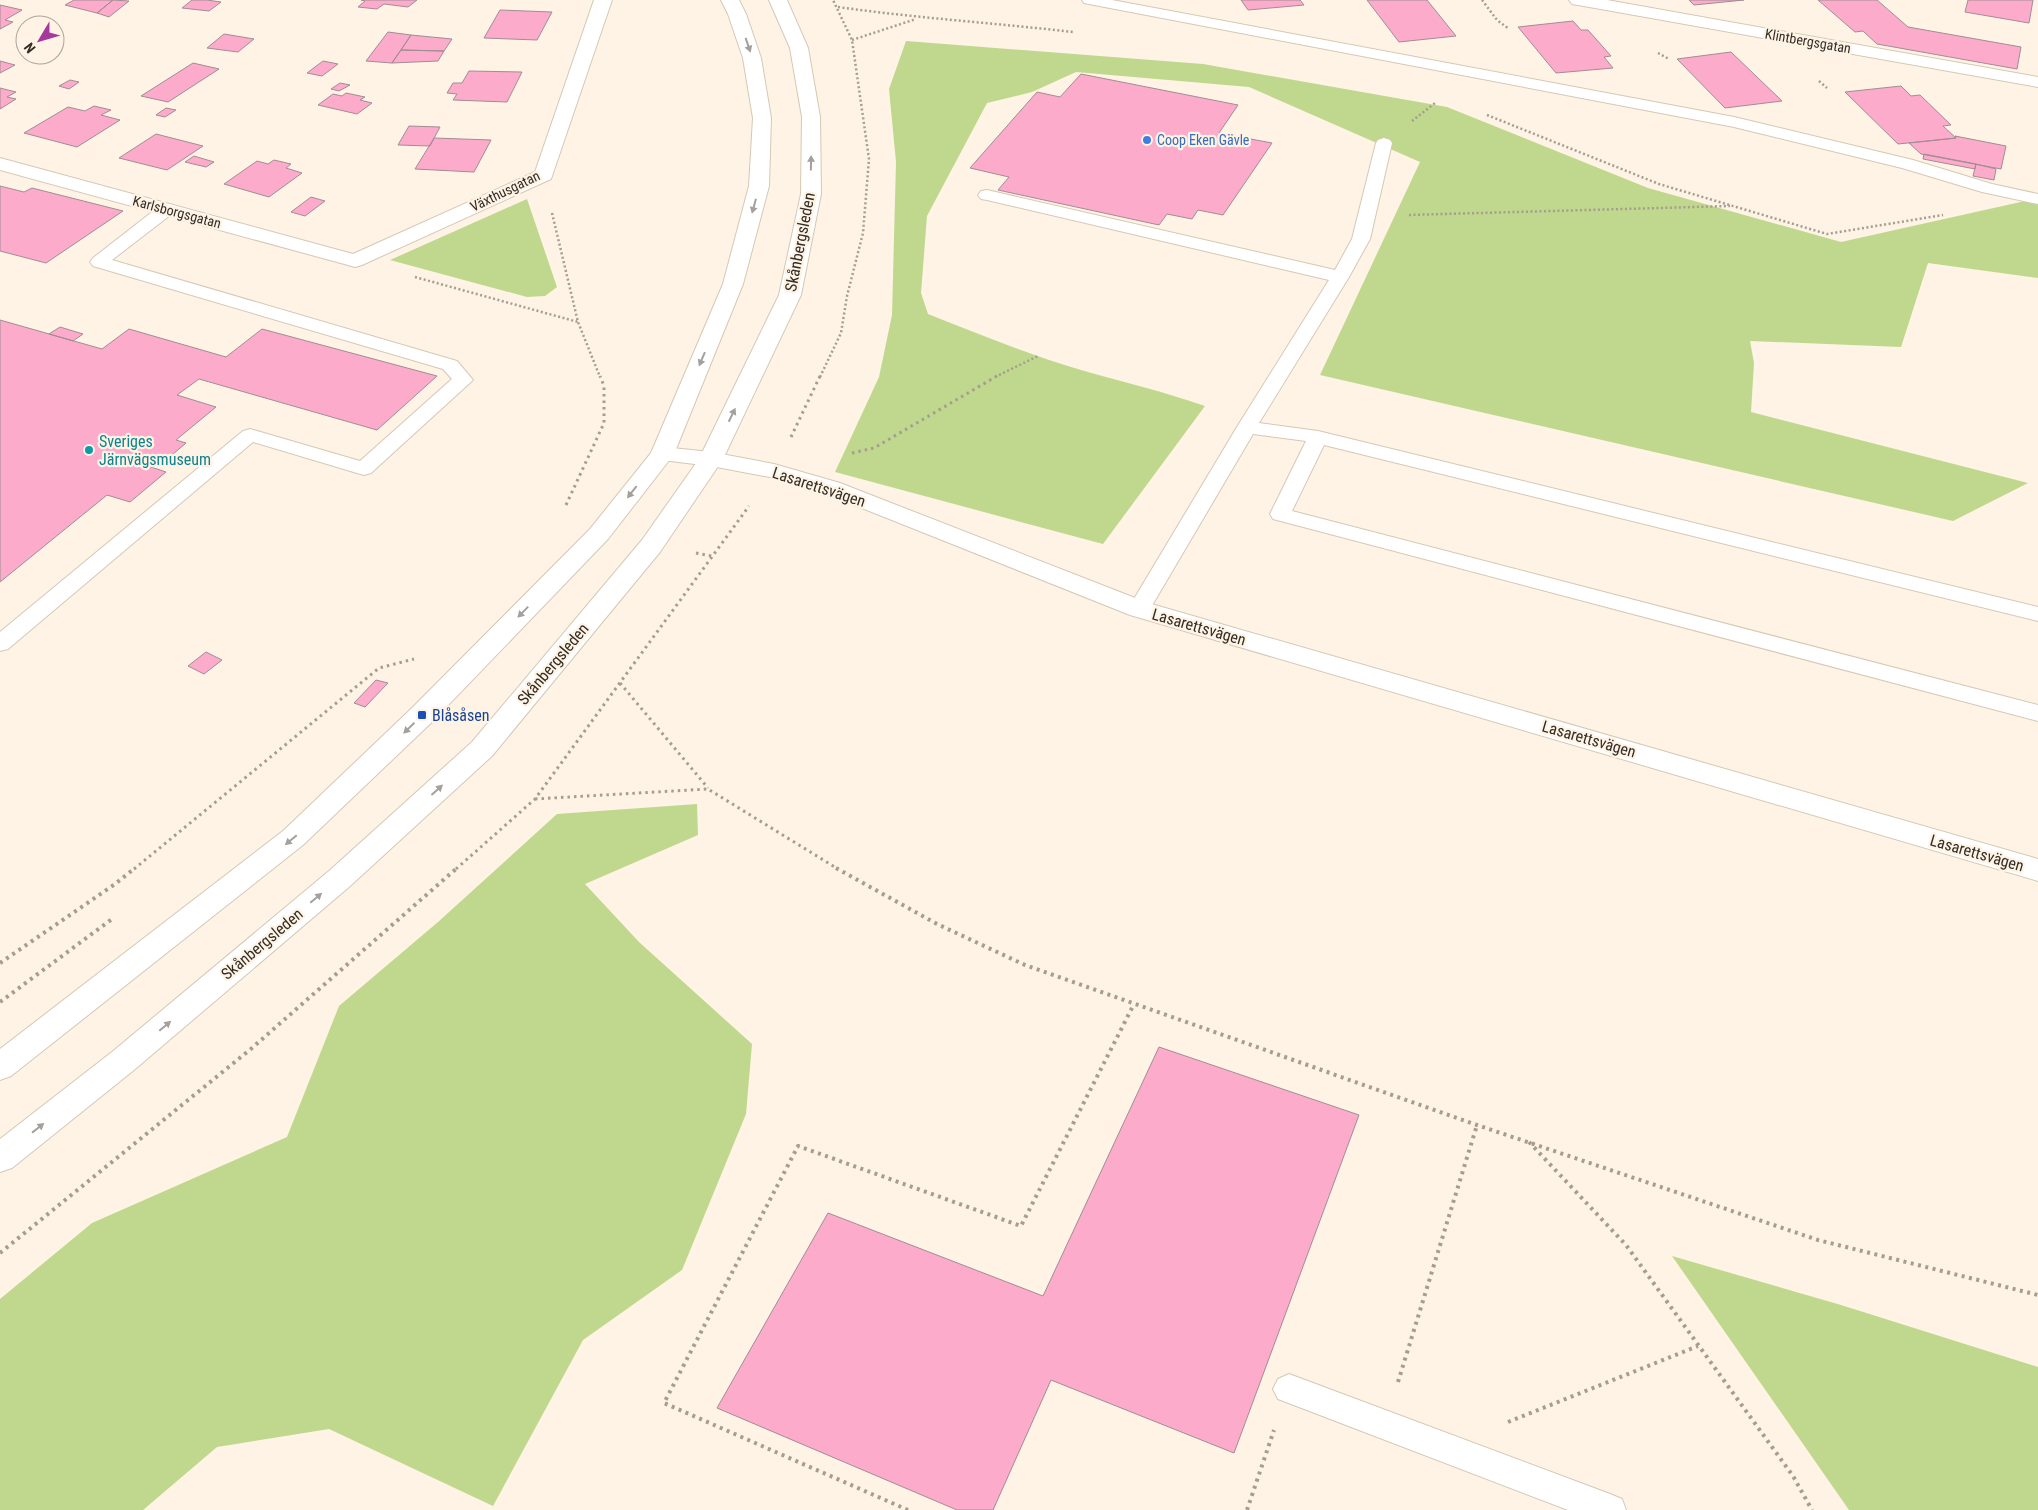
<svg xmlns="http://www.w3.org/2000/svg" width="2038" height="1510" font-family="'Roboto Condensed',sans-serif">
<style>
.green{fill:#c0d88d}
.building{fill:#fcabcb;stroke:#a28c94}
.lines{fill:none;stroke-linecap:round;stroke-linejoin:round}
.service-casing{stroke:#d5c8b5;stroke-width:2}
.minor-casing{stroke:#d5c8b5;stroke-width:2}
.tertiary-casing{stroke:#d5c8b5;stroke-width:2}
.path-far2{stroke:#a59d91;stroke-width:2.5;stroke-dasharray:2 2.5;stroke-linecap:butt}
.path-far1{stroke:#a59d91;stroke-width:3;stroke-dasharray:2.5 4;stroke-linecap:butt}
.path{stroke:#a59d91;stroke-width:4;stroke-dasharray:3 4.5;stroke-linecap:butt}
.service{fill:#fff;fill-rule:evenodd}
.minor{fill:#fff;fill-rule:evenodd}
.tertiary{fill:#fff;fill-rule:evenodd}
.oneway{fill:#a3a09d}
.shop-dot{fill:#3f7fe0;stroke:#fef3e4;stroke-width:2}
.culture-dot{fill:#0f9aa8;stroke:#fef3e4;stroke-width:2}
.transit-dot{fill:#1a4fb4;stroke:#fef3e4;stroke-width:2}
.labels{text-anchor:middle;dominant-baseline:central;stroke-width:4.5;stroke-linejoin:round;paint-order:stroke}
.far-street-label{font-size:14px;fill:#322d26;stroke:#fef3e4}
.far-shop-label{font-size:14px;fill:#366cbe;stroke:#fef3e4;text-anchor:start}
.street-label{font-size:16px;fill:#322d26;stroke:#fef3e4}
.culture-label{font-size:16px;fill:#0d838f;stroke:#fef3e4;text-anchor:start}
.transit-label{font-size:16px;fill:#164399;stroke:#fef3e4;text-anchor:start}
</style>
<rect width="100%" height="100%" fill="#fef3e4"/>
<path class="green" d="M906 41 1203 64 1447 107 1648 188 1841 242 2038 198V278L1928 263 1901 347 1750 341 1754 363 1751 412 2028 483 1953 521 1320 375 1420 162 1249 87 1076 72 1032 92 987 103 927 216 921 293 928 314C979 334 1029 355 1081 370 1123 382 1165 392 1205 406L1103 544 835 472 879 377 892 315 896 162 889 89Z
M527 199 557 287 545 296 527 297 390 260Z
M697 804 698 835 585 884 639 942 752 1044 746 1114 682 1270 583 1340 493 1506 329 1429 217 1447 143 1510H0V1299L92 1223 287 1137 339 1006 438 922 557 814Z
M1672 1256 1841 1305 2038 1367V1510H1849Z"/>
<path class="building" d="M74 0H113L97 13 65 5Z
M113 0 129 1 109 17 97 13Z
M192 0H207L221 2 209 11 182 8Z
M417 0 408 7 384 4 377 9 358 7 365 1 361 0Z
M1241 0H1300L1304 5 1248 10Z
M1367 0H1427L1456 36 1399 42Z
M1689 0H1744L1694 5Z
M1818 0H1877L1908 27 2021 47 2017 69 1877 44 1863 31 1855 32Z
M1968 0H2033L2029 23 1965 12Z
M0 5 22 10 5 20 13 22 0 29Z
M500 10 552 12 537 40 484 38Z
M1573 21 1581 30H1588L1611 56 1604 57 1613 68 1556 73 1518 27Z
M388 32 411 35 392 63 366 61Z
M224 34 254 39 238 52 207 48Z
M411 35 452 39 444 51 401 50Z
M401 50 444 51 438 61 392 63Z
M1731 52 1782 101 1725 108 1677 59Z
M0 61 15 65 0 73Z
M323 61 338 64 322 76 307 73Z
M193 63 219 69 168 102 141 96Z
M469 71 522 72 507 102 453 100 457 94 447 93 453 83H462Z
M1081 74 1238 105 1219 133 1272 143 1223 215 1198 210 1192 219 1167 214 1159 225 998 190 1009 177 970 168 1037 92 1060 97Z
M70 80 79 82 69 89 59 86Z
M340 83 350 85 339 91 331 89Z
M1901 86 1911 96 1920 95 1951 125 1943 126 1956 138 1898 144 1845 92Z
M0 88 16 92 7 97 16 99 0 109Z
M346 93 365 97 360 100 372 103 357 114 318 105 333 94 342 96Z
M94 106 111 110 101 115 120 120 77 147 24 133 68 107 85 111Z
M166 108 176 110 165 117 156 115Z
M409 126 440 127 430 146 398 145Z
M156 134 203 146 167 170 119 158Z
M1955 136 2006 146 2001 169 1921 154 1909 143 1956 138Z
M434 138 491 140 474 172 415 169Z
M1924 154 1976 164 1975 169 1923 159Z
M194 156 214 162 206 167 185 162Z
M274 160 291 164 286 168 302 173 269 197 224 184 257 161 268 164Z
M1976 164 1996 169 1994 180 1973 176Z
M0 186 24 192 32 188 123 211 46 263 0 251Z
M311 197 325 201 305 216 291 212Z
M0 320 102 349 129 329 226 357 262 329 437 376 377 430 199 379 177 395 216 407 176 440 186 443 166 460 156 456 145 465 166 472 130 502 107 495 0 582Z
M60 327 83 334 73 341 49 334Z
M206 652 222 660 204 674 188 666Z
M376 680 388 683 365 707 354 703Z
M1159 1047 1359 1115 1234 1453 1051 1380 993 1510H957L717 1408 828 1213 1043 1296Z"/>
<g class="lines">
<defs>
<path id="service" d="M1082 0H1112L1734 117 1913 160 1992 184 2038 194V204L1982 192 1902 168 1734 127 1089 4 1084 3Z
M1384 138 1390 140 1392 143 1370 239 1349 277 1259 423 1318 431 2038 607V621L1324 445 1292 511 2038 705V721L1273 519 1270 514 1306 441 1253 434 1147 614 1139 616 1131 614 1128 609 1237 427 1329 280 987 200 981 199 978 195 981 191 987 190 1335 270 1352 239 1376 143 1378 140Z
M167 204 173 205 176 209 173 213 112 260 457 361 473 380 371 473 364 475 357 473 253 442 8 649 0 651V632L243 431 250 429 257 431 360 461 452 379 443 369 93 266 90 262 93 258 161 205Z
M1289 1374 1610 1494 1622 1499 1626 1510H1568L1278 1399 1273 1389 1278 1379Z"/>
<path id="minor" d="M594 0H612L551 179 362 265 355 267 348 265 0 170V158L353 254 535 172Z
M1569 0H1607L2038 77V87L1578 5 1572 4Z
M662 447 711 452 774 464 840 483 1148 603 2038 859V881L1130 615 824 493 770 477 711 466 654 459 650 454 654 449Z"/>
<path id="tertiary" d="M721 0H739L746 14 761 58 771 118 769 186 743 284 674 454 608 539 432 722 303 845 11 1076 0 1080V1049L283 831 412 708 590 529 651 453 723 284 749 186 753 118 743 58 728 14Z
M769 0H787L808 48 820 117 821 194 801 295 723 459 660 552 492 756 349 887 134 1070 12 1168 0 1172V1139L112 1052 329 871 472 742 642 540 699 459 779 295 801 194 802 117 790 48Z"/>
</defs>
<use href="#service" class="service-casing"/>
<use href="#minor" class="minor-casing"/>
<use href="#tertiary" class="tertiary-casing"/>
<path class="path-far2" d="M1482 0 1497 20 1509 29
M838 7C916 18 995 23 1073 32
M852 40 916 19
M1658 53 1669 59
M1819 81 1827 88
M1487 115 1659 184 1827 234 1943 215
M1412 121 1435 103
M552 213 578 322 600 377
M1409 215 1730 206
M415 277 578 322
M820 377 841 333 847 296 863 233 869 159 852 40 833 0
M995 377 1038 356"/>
<path class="path-far1" d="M791 437 820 376
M852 453 874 448 997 376
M566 505 604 423V386L600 376
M696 553 712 556
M620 683 708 788
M535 799 708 789 838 869
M134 869 379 668 414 659
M456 869 535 799 749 506"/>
<path class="path" d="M836 868 937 924 1025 965 1477 1125 1818 1240 2038 1295
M0 963 115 884 135 868
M0 1002 112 919
M1529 1142 1626 1245 1793 1476 1812 1510
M0 1253 252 1048 457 868
M1398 1382 1477 1125
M1508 1422 1698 1346
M908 1510 664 1403 798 1146 1021 1226 1134 1004
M1247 1510 1274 1430"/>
<use href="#service" class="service"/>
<use href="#minor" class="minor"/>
<use href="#tertiary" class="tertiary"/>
</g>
<defs><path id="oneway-solid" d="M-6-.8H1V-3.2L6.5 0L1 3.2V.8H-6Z" transform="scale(1.25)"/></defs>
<g class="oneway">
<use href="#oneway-solid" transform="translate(748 45) rotate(71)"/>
<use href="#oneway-solid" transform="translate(811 163) rotate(-89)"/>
<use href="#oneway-solid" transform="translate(754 206) rotate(105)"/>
<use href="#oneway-solid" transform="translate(702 359) rotate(113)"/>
<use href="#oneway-solid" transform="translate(732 415) rotate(-64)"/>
<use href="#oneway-solid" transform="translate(632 492) rotate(128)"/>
<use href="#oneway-solid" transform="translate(523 612) rotate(134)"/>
<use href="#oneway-solid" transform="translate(409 728) rotate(136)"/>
<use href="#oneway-solid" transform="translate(437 790) rotate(-42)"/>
<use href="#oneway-solid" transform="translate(291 840) rotate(140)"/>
<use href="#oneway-solid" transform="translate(316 898) rotate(-40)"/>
<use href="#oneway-solid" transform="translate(165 1026) rotate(-40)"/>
<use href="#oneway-solid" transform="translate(38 1128) rotate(-38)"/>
</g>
<circle class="shop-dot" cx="1147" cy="140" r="5"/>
<circle class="culture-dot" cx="89" cy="450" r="5"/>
<rect class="transit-dot" x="417" y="710" width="10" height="10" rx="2.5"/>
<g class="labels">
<g class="far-street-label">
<text transform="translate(1808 41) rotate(10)">Klintbergsgatan</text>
<text transform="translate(505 191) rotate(-26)">Växthusgatan</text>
<text transform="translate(177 212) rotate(15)">Karlsborgsgatan</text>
</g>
<g class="far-shop-label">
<text x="1157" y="140">Coop Eken Gävle</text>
</g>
<g class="street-label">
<text transform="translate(800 242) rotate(-79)">Skånbergsleden</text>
<text transform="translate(819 487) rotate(18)">Lasarettsvägen</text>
<text transform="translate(1199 627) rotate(16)">Lasarettsvägen</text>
<text transform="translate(553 664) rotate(-50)">Skånbergsleden</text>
<text transform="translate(1589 739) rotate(16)">Lasarettsvägen</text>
<text transform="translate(1977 853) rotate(16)">Lasarettsvägen</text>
<text transform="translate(262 944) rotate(-40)">Skånbergsleden</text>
</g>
<g class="culture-label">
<text x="99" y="441">Sveriges<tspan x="99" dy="18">Järnvägsmuseum</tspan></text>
</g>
<g class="transit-label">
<text x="432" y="715">Blåsåsen</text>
</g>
</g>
<g transform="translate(40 40) rotate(232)"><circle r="24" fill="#fef3e4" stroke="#aca498"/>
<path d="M0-4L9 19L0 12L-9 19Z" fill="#a43a9c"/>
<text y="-8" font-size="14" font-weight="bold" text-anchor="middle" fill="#322d26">N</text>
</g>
</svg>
